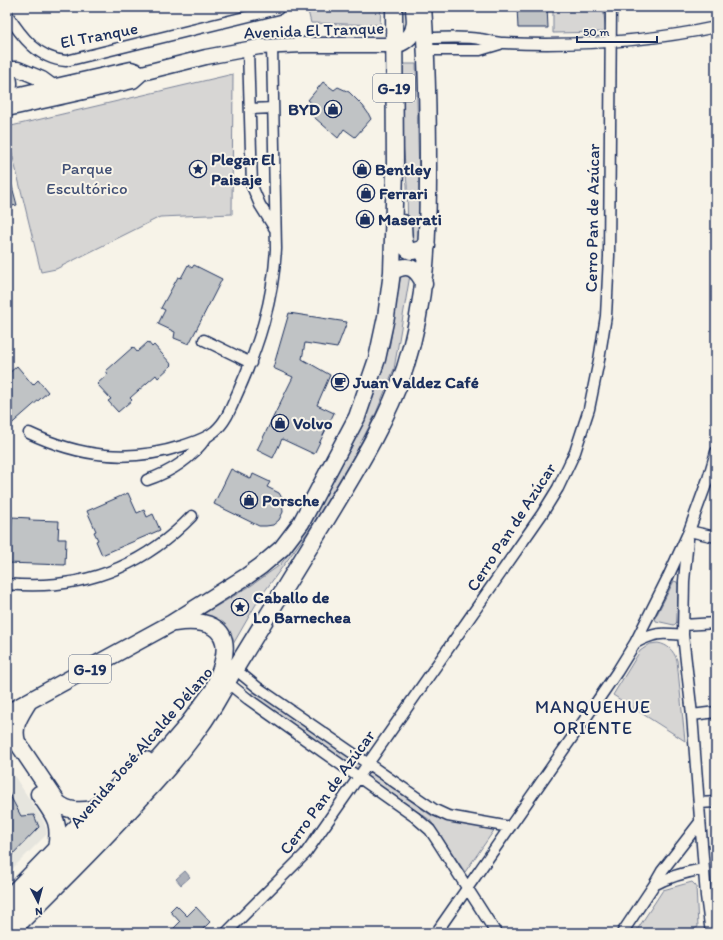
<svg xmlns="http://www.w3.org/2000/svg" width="723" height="940" font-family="Itim,sans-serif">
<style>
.built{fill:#e6e5de}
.green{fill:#d7d6d4;stroke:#798299}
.water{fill:#acb0b9;stroke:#727c95}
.building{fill:#c0c3c5;stroke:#1b2f5e}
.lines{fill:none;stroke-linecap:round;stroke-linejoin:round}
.minor-casing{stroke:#1b2f5e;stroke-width:13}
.secondary-casing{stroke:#1b2f5e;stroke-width:17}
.primary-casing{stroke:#1b2f5e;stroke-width:19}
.minor{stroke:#f7f3e8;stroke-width:10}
.secondary{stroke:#f7f3e8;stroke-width:14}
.primary{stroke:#f7f3e8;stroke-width:16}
.labels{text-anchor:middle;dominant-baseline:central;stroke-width:4;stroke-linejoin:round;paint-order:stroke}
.shield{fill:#f7f3e8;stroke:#5d6a87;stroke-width:1}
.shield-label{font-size:16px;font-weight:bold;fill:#1b2f5e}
.street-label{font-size:17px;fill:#1b2f5e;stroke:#f7f3e8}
.poi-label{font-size:17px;font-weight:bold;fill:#1b2f5e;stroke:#f7f3e8;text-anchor:start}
.park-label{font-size:17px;fill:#415076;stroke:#f7f3e8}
.neighbourhood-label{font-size:18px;letter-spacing:1px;fill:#1b2f5e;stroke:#f7f3e8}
</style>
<rect width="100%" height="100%" fill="#f7f3e8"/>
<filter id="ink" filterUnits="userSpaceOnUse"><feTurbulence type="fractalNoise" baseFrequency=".025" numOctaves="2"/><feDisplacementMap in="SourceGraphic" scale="8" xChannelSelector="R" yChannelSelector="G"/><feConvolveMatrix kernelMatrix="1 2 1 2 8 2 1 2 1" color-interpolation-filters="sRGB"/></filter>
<g filter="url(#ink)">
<path class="built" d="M7 765 43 820 46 828 47 834 7 874Z"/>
<path class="green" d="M307 7H381L380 25 311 23Z
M553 7H603L606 32 553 33Z
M402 64H416L419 177V243H408L407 185 403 143Z
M233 74 232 214 160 217 56 269 41 272 7 133V127Z
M401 273 410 275 394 369 376 413 356 452 310 529 259 599 232 646 202 615 252 585 280 565 303 535 351 448 362 424 373 398 390 344Z
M674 581 677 582 678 585 677 622 674 625 656 621 655 618Z
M658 643C668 645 673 650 677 660L685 741 613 695 640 651 650 644Z
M254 690 432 816 442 819 495 829 465 872 430 820 250 696Z
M692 882 696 886 698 927 686 933H635L663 890Z"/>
<path class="water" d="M185 871 190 877 181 885 176 879Z"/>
<path class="building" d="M517 7H547L548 28H518Z
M323 82 334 90 338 87 349 92 363 106 368 113 371 119 355 137 344 129 338 138 307 111 313 104 308 100Z
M10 179 17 205 7 207V180Z
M188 265 192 268 194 265 222 279 189 344 174 338 175 332 158 324 165 310 161 308 178 277 181 278Z
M289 313 347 322 337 348 305 343 302 359 330 375 317 405 334 413 314 454 282 439 273 458 257 450 293 377 273 368Z
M148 342 152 347 154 345 172 365 158 378 156 375 130 398 132 400 118 412 108 401 111 399 97 384 108 374 106 371 133 347 137 352Z
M17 366 33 385 38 380 48 392 7 428V375Z
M231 469 251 479 253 474 270 482 267 487 279 493 282 498 283 512 279 520 273 525 266 526H259L214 504Z
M128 493 137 513 144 510 147 517 153 514 160 530 102 555 96 541 98 540 94 532 96 531 87 511Z
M12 517 30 518 29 520 59 521 58 539H66L65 565 7 563V538H11Z
M7 790 21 816 34 815 39 827 7 860Z
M176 905 187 916 196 907 210 922 199 933H169L180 922 170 911Z"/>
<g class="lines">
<defs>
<path id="minor" d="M7 14C21 36 38 59 66 61L278 9
M425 38C443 38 463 36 480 39 488 40 496 43 504 43 575 46 646 42 716 27
M248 49 252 186 260 205 275 229
M426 50H480L500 44
M251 109 273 108
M204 340 251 363
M29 433C80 457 129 463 182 446 194 442 206 439 215 431 227 421 232 405 238 392 259 345 273 301 276 249L272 46
M147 480C171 472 191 459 206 438
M689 531 716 537
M688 539 684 581 683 635 692 715 706 896 711 933
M7 584C80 591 141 569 192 516
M683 625 716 623
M635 643C655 632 661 633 683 635
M235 669 257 687 435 810 448 816 510 827
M228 683 248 699 415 817 430 830 436 839 496 933
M692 715 716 712
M699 803 716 802
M654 885C670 876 686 872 704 869
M226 933 305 854 542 514 558 488 575 452 589 409 599 360 606 316 609 256 611 7
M436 933 585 719 617 672 635 643 668 577 689 531 708 479 716 452
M622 933 654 885 662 871 700 822"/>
<path id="secondary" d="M7 67 10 69H18L42 79 53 87 54 93
M7 71C10 80 12 85 7 93
M7 97 131 69 142 73
M7 109 133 81 142 73 206 57 259 47 303 45H394
M11 933C57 887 104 842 147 793 180 757 211 719 232 675"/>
<path id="primary" d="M394 45C402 44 413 37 414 27 416 22 414 14 414 8
M403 223C404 242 402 260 427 246
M392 272C408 262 417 268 424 284
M174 623C203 619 232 624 223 661 221 670 218 677 215 685
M29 701C21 715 12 725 17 742L58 803C69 812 81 811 94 809
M7 713 172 623 247 576 261 566 282 548 301 523 357 417 377 359 386 317 392 272 395 169 394 7
M39 794C54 816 61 821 56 849
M7 899 94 809 146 760
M7 918 119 805 185 728 212 692 235 669C266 618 297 567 328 517 357 469 387 421 405 368 427 299 428 239 428 167 428 114 427 60 423 7"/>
</defs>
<use href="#minor" class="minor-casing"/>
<use href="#secondary" class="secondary-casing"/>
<use href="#primary" class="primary-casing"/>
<use href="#minor" class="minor"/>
<use href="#secondary" class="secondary"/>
<use href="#primary" class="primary"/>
</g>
</g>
<defs>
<symbol id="shop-ring" viewBox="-11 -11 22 22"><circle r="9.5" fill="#f7f3e8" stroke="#1b2f5e" stroke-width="1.5"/><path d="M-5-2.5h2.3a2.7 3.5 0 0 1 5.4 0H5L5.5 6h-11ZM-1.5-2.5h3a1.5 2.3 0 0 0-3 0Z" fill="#1b2f5e"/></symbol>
<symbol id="sight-ring" viewBox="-11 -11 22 22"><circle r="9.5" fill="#f7f3e8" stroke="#1b2f5e" stroke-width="1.5"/><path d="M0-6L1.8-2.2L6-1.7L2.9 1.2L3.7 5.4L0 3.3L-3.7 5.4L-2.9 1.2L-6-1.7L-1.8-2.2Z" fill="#1b2f5e"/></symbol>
<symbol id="cafe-ring" viewBox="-11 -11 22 22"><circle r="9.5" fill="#f7f3e8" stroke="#1b2f5e" stroke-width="1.5"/><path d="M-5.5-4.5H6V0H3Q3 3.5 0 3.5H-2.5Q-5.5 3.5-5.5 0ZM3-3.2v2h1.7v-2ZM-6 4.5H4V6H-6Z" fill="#1b2f5e"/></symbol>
</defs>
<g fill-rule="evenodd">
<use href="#shop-ring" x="323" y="99" width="20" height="20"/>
<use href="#sight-ring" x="188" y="159" width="20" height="20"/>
<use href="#shop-ring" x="352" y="159" width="20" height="20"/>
<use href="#shop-ring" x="356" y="183" width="20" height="20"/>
<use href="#shop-ring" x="355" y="209" width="20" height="20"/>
<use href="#cafe-ring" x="330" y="372" width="20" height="20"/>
<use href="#shop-ring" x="270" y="413" width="20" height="20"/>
<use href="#shop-ring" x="239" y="490" width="20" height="20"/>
<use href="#sight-ring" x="230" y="597" width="20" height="20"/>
</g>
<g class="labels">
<g class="shield">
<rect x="373" y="74" width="42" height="28" rx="3"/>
<rect x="69" y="655" width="42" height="28" rx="3"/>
</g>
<g class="shield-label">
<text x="394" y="88">G-19</text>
<text x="90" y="669">G-19</text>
</g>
<g class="street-label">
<text transform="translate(314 30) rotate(-2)">Avenida El Tranque</text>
<text transform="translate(99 35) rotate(-11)">El Tranque</text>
<text transform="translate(592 218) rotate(-89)">Cerro Pan de Azúcar</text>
<text transform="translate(511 527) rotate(-57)">Cerro Pan de Azúcar</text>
<text transform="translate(141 747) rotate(-49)">Avenida José Alcalde Délano</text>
<text transform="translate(327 792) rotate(-54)">Cerro Pan de Azúcar</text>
</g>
<g class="poi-label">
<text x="320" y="109" text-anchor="end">BYD</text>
<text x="211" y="159">Plegar El<tspan x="211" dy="20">Paisaje</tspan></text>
<text x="375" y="169">Bentley</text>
<text x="379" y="193">Ferrari</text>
<text x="378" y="219">Maserati</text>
<text x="353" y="382">Juan Valdez Café</text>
<text x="293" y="423">Volvo</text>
<text x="262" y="500">Porsche</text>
<text x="253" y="597">Caballo de<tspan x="253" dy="20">Lo Barnechea</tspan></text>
</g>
<g class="park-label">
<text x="87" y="168">Parque<tspan x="87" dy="20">Escultórico</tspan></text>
</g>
<g class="neighbourhood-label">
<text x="593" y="707">MANQUEHUE<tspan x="593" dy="21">ORIENTE</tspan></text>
</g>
</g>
<rect width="723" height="940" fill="none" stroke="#f7f3e8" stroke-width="24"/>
<rect x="12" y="12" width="699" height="916" fill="none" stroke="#1b2f5e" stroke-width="1.5" filter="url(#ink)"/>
<g transform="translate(38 902) rotate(174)" stroke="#f7f3e8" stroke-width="3" paint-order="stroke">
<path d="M0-3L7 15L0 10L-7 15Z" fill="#1b2f5e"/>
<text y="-6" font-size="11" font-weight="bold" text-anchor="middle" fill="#1b2f5e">N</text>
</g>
<path d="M577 36v6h80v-6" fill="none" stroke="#1b2f5e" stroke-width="2"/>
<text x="583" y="36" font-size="12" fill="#1b2f5e" stroke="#f7f3e8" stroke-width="3" paint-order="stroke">50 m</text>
</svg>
